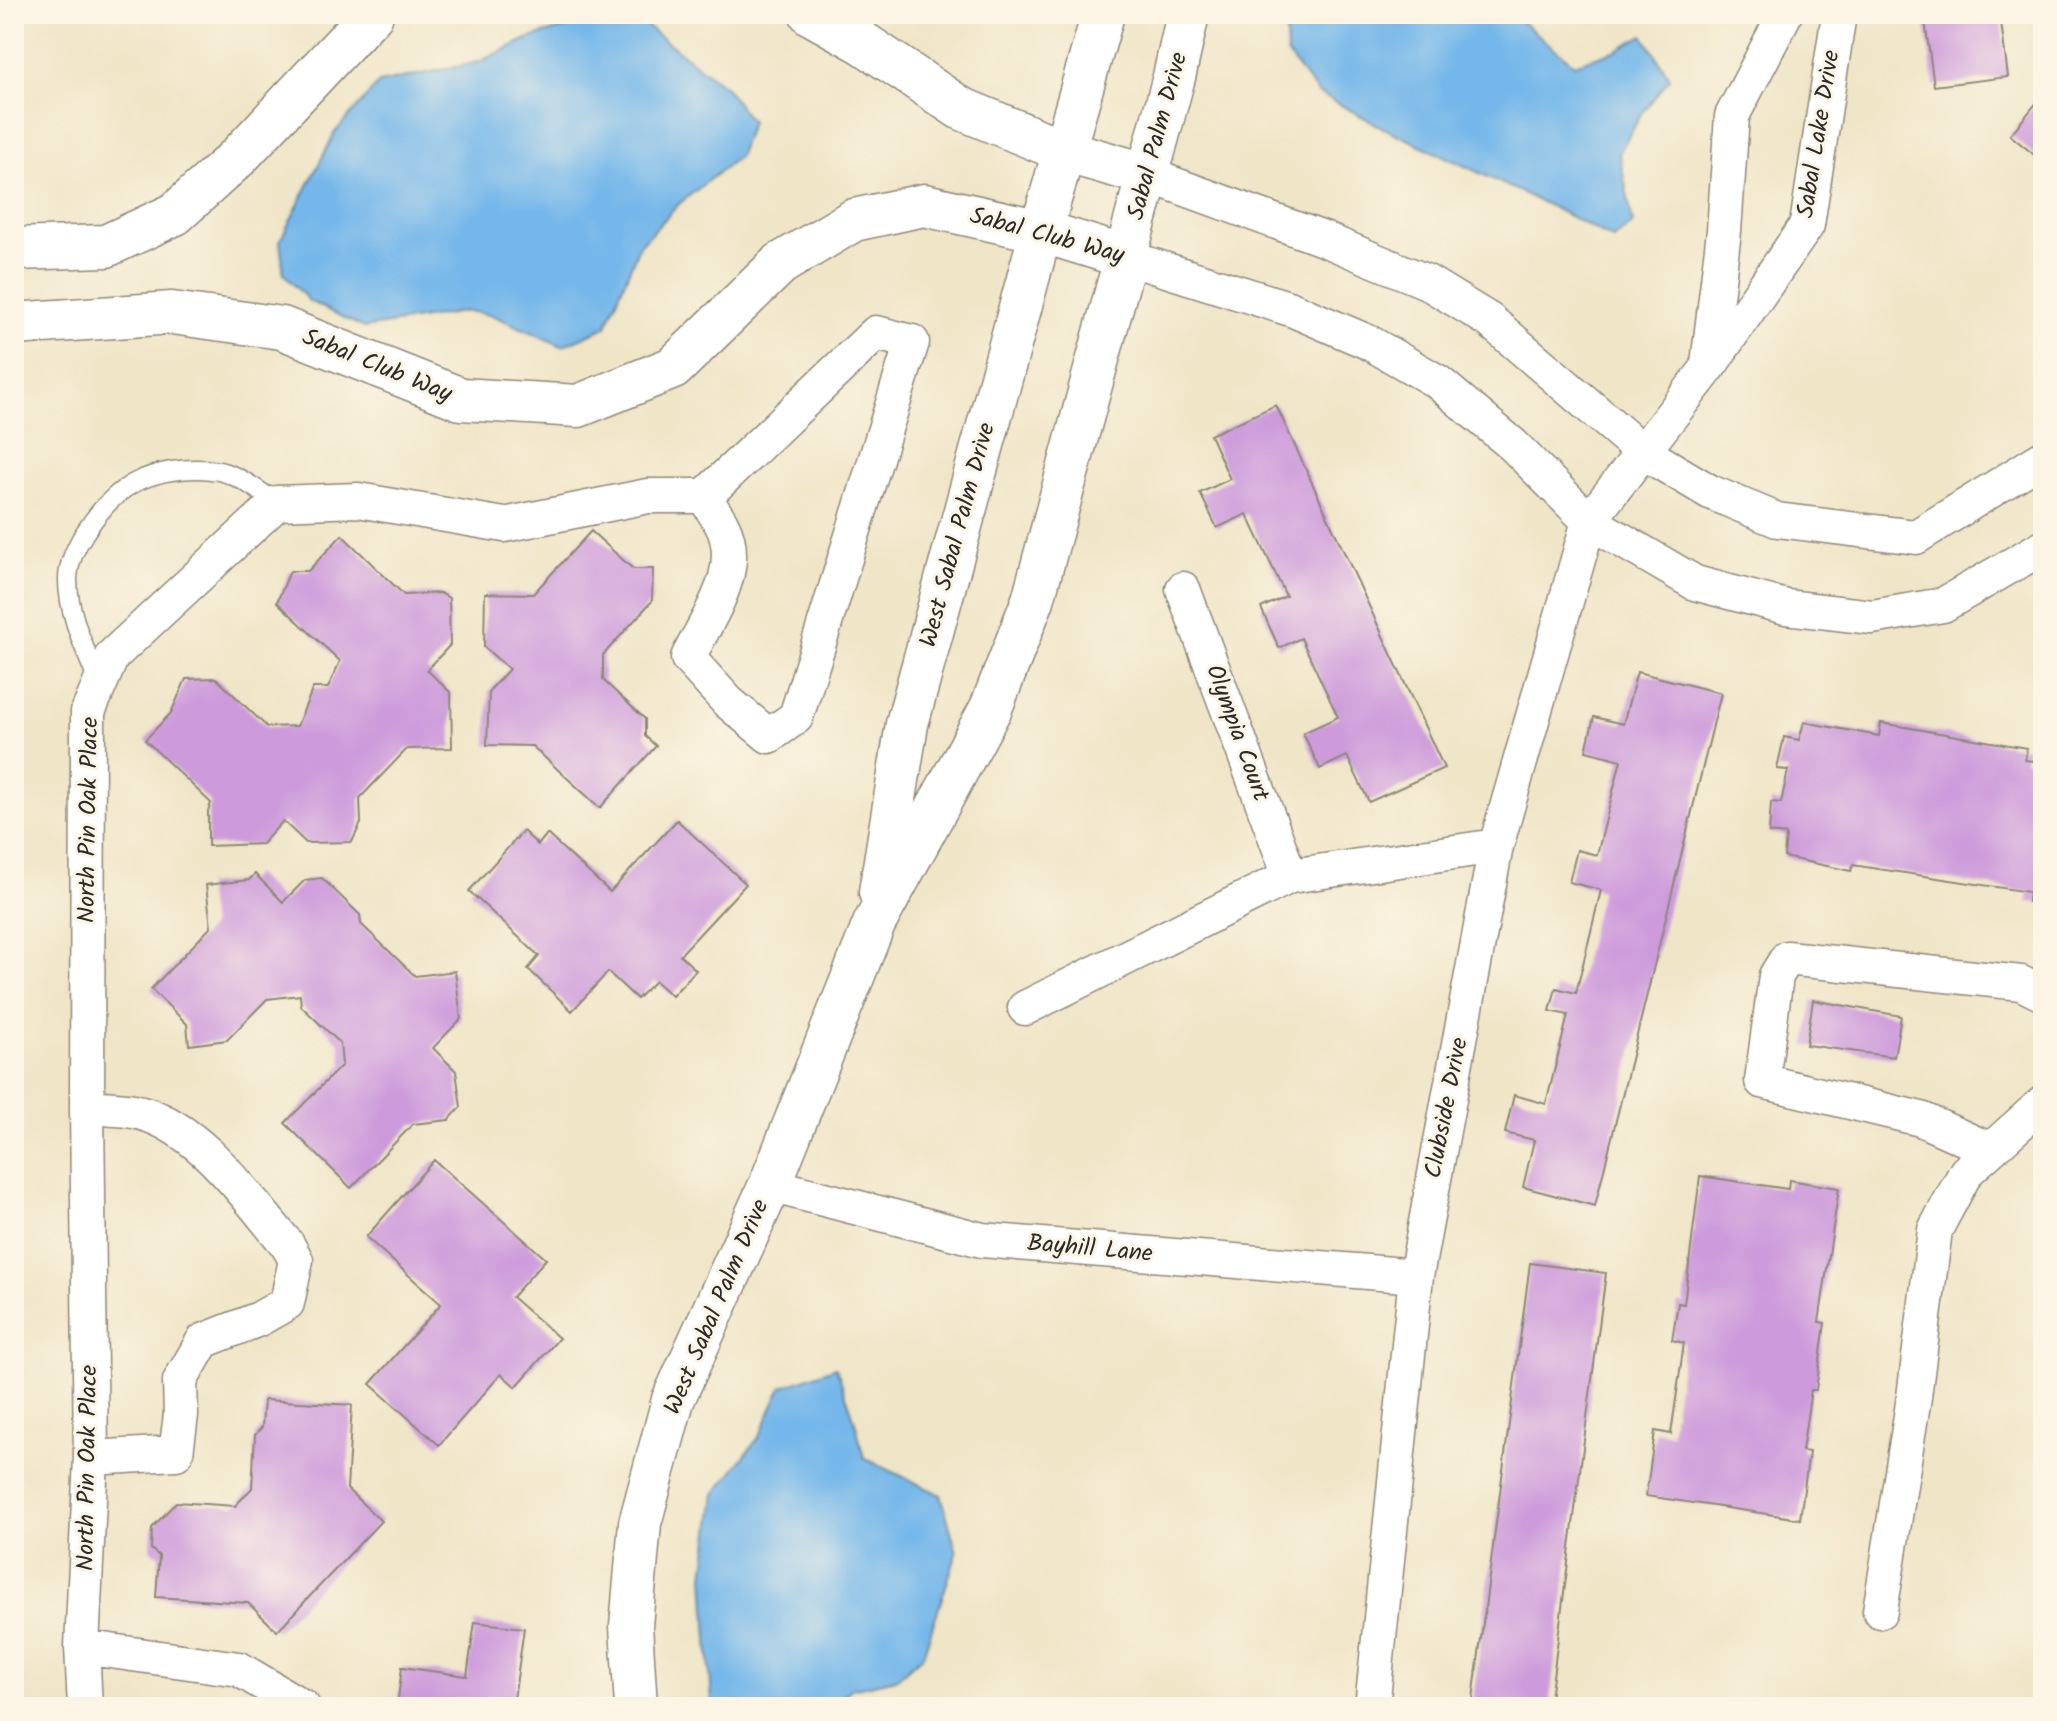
<svg xmlns="http://www.w3.org/2000/svg" width="2057" height="1721" font-family="Kalam,sans-serif">
<style>
.water{fill:#74b7ea;stroke:#50718a;stroke-width:2}
.building{fill:#cd9bdb}
.lines{fill:none;stroke-linecap:round;stroke-linejoin:round}
.service-casing{stroke:#8d8879;stroke-width:21}
.minor-casing{stroke:#8d8879;stroke-width:37}
.tertiary-casing{stroke:#8d8879;stroke-width:45}
.service{stroke:#fff;stroke-width:18}
.minor{stroke:#fff;stroke-width:34}
.tertiary{stroke:#fff;stroke-width:42}
.labels{text-anchor:middle;dominant-baseline:central;stroke-width:6;stroke-linejoin:round;paint-order:stroke}
.street-label{font-size:24px;fill:#2b2b2b;stroke:#fcf5e5}
</style>
<rect width="100%" height="100%" fill="#fcf5e5"/>
<filter id="ink" filterUnits="userSpaceOnUse"><feTurbulence type="fractalNoise" baseFrequency=".0125" numOctaves="2"/><feDisplacementMap in="SourceGraphic" scale="16" xChannelSelector="R" yChannelSelector="G"/><feConvolveMatrix kernelMatrix="1 2 1 2 8 2 1 2 1" color-interpolation-filters="sRGB"/></filter>
<filter id="wash" filterUnits="userSpaceOnUse"><feTurbulence type="fractalNoise" baseFrequency=".006" numOctaves="4" result="noise"/><feDisplacementMap in="SourceGraphic" scale="32" xChannelSelector="R" yChannelSelector="G"/><feGaussianBlur stdDeviation="1.8" result="paint"/><feColorMatrix in="noise" values="0 0 0 0 0 0 0 0 0 0 0 0 0 0 0 0 0 1.4 0 .05"/><feComposite in="paint" operator="in"/></filter>
<g filter="url(#wash)">
<rect width="100%" height="100%" fill="#efe5c7"/>
<path class="water" d="M612 14H631L725 87 751 122 738 157 680 203 639 246 606 327 562 346 494 316 468 311 364 328 309 301 284 274 280 241 335 132 379 83 479 62 527 39Z
M1285 14H1512L1574 64 1615 51 1643 35 1670 78 1640 116 1619 153 1633 224 1613 239 1554 208 1382 127 1318 93 1287 54Z
M836 1367 855 1421 864 1458 941 1495 957 1553 923 1655 896 1679 851 1689 832 1707H714L712 1703 704 1576 715 1494 759 1437 782 1387Z"/>
<g id="blocks">
<path class="building" d="M1924 14H2000L2008 77 1934 86Z
M2043 95V162L2010 135Z
M1276 405 1444 768 1369 802 1347 756 1320 769 1303 733 1338 717 1301 638 1279 648 1261 608 1286 596 1247 514 1217 528 1200 493 1230 479 1210 435Z
M591 531 633 569H653L652 601 603 655V680L645 719V736L656 746 600 808 532 746 487 745 489 691 509 669 484 647 485 593 533 594Z
M342 535 404 595 440 593 449 598 450 645 427 670 451 693 452 748 407 749 360 798 361 823 352 842 306 843 283 821 262 844 208 846V811L211 803 145 740 171 713 186 679 216 678 267 727 297 726 313 688H328L340 661 277 602 290 571H308Z
M1637 672 1721 693 1595 1206 1523 1187 1534 1140 1505 1133 1514 1095 1546 1104 1568 1015 1550 1011 1556 988 1576 993 1601 890 1569 882 1577 850 1597 855 1621 760 1586 751 1594 717 1623 724Z
M1804 722 1879 736 1881 723 2027 748 2025 760 2043 762V904L2028 902 2029 892 1853 865 1851 871 1784 857 1786 835 1769 833 1771 802 1781 803 1788 770 1777 769 1784 737 1799 740Z
M677 820 746 884 680 955 696 970 672 996 655 981 637 999 608 972 572 1011 528 969 539 956 469 891 523 831 538 845 547 834 610 892Z
M255 874 283 902 305 880 322 878 360 915 361 924 415 976 455 971 461 1019 433 1048 456 1071 461 1107 449 1120 413 1124 351 1188 285 1123 342 1065 340 1043 301 1006 300 995 267 999 227 1040 189 1045 187 1024 151 989 211 927 206 885 249 880Z
M1813 1000 1901 1016 1894 1057 1806 1045Z
M434 1160 546 1259 512 1297 559 1338 516 1387 501 1374 439 1445 370 1384 441 1304 366 1237Z
M1700 1176 1788 1189 1789 1180 1839 1188 1819 1322 1825 1323 1816 1390H1811L1802 1451 1809 1452 1800 1519 1646 1496 1655 1431 1671 1434 1684 1343 1672 1340 1678 1303 1684 1304Z
M1530 1263 1606 1273 1549 1707H1472Z
M264 1400 352 1405 347 1489 381 1521 277 1631 248 1603 156 1597 159 1556 151 1549 152 1528 176 1502 235 1506 252 1488 255 1435 262 1427Z
M475 1622 524 1628 513 1707H397L402 1667 467 1676Z"/>
</g>
</g>
<g filter="url(#ink)">
<use href="#blocks" fill-opacity="0" stroke="#8d8879" stroke-width="2"/>
<g class="lines">
<defs>
<path id="service" d="M99 685C87 652 68 616 68 580 68 547 105 498 134 483 157 471 187 467 212 470 236 472 257 490 277 503"/>
<path id="minor" d="M1148 175 1326 240 1427 282 1489 320 1643 452 1710 492 1777 520 1916 537 2043 458
M1125 257 1291 309 1370 343 1438 382 1513 445 1589 521 1695 583 1786 607 1872 617 1943 605 2043 547
M876 333 912 342 796 717 769 736 728 702 688 658C707 618 746 568 721 523 716 514 709 506 705 496Z
M1708 364 1724 231 1732 116 1785 14
M1183 589 1290 876
M1025 1008 1290 876 1496 846
M87 1107C105 1109 125 1108 142 1113 202 1130 248 1199 287 1244L296 1260 287 1303 259 1319 203 1341 180 1381 181 1415 176 1453 91 1458
M1990 1150 1921 1119 1762 1081 1776 976 1787 958 2021 983 2043 994
M770 1185 982 1240 1416 1276
M1880 1611 1914 1397 1935 1230 1966 1172 2043 1103
M82 1647 239 1669 303 1707
M85 1707 82 1647 91 1458 87 1107 88 712 112 656 277 503 358 500 504 525 648 496H705
M1372 1707 1416 1276 1496 846 1589 521 1708 368 1807 225 1839 14"/>
<path id="tertiary" d="M811 14 863 43 960 108 1064 151 1148 175
M14 249 106 246 175 214 238 157 372 14
M14 324 172 313 282 328 461 399 578 406 673 368 780 264 854 220 924 205 1041 231 1125 257
M880 892 907 724 1041 231 1103 14
M636 1707 631 1626 640 1523 673 1400 770 1185 874 924 991 708 1033 600 1174 77 1188 14"/>
</defs>
<use href="#service" class="service-casing"/>
<use href="#minor" class="minor-casing"/>
<use href="#tertiary" class="tertiary-casing"/>
<use href="#service" class="service"/>
<use href="#minor" class="minor"/>
<use href="#tertiary" class="tertiary"/>
</g>
</g>
<g class="labels">
<g class="street-label">
<text transform="translate(1819 134) rotate(-81)">Sabal Lake Drive</text>
<text transform="translate(1158 136) rotate(-75)">Sabal Palm Drive</text>
<text transform="translate(1047 236) rotate(15)">Sabal Club Way</text>
<text transform="translate(377 366) rotate(22)">Sabal Club Way</text>
<text transform="translate(958 535) rotate(-75)">West Sabal Palm Drive</text>
<text transform="translate(1237 733) rotate(70)">Olympia Court</text>
<text transform="translate(89 820) rotate(-89)">North Pin Oak Place</text>
<text transform="translate(1447 1108) rotate(-79)">Clubside Drive</text>
<text transform="translate(1090 1249) rotate(5)">Bayhill Lane</text>
<text transform="translate(717 1307) rotate(-67)">West Sabal Palm Drive</text>
<text transform="translate(88 1468) rotate(-89)">North Pin Oak Place</text>
</g>
</g>
<rect width="2057" height="1721" fill="none" stroke="#fcf5e5" stroke-width="48"/>
</svg>
